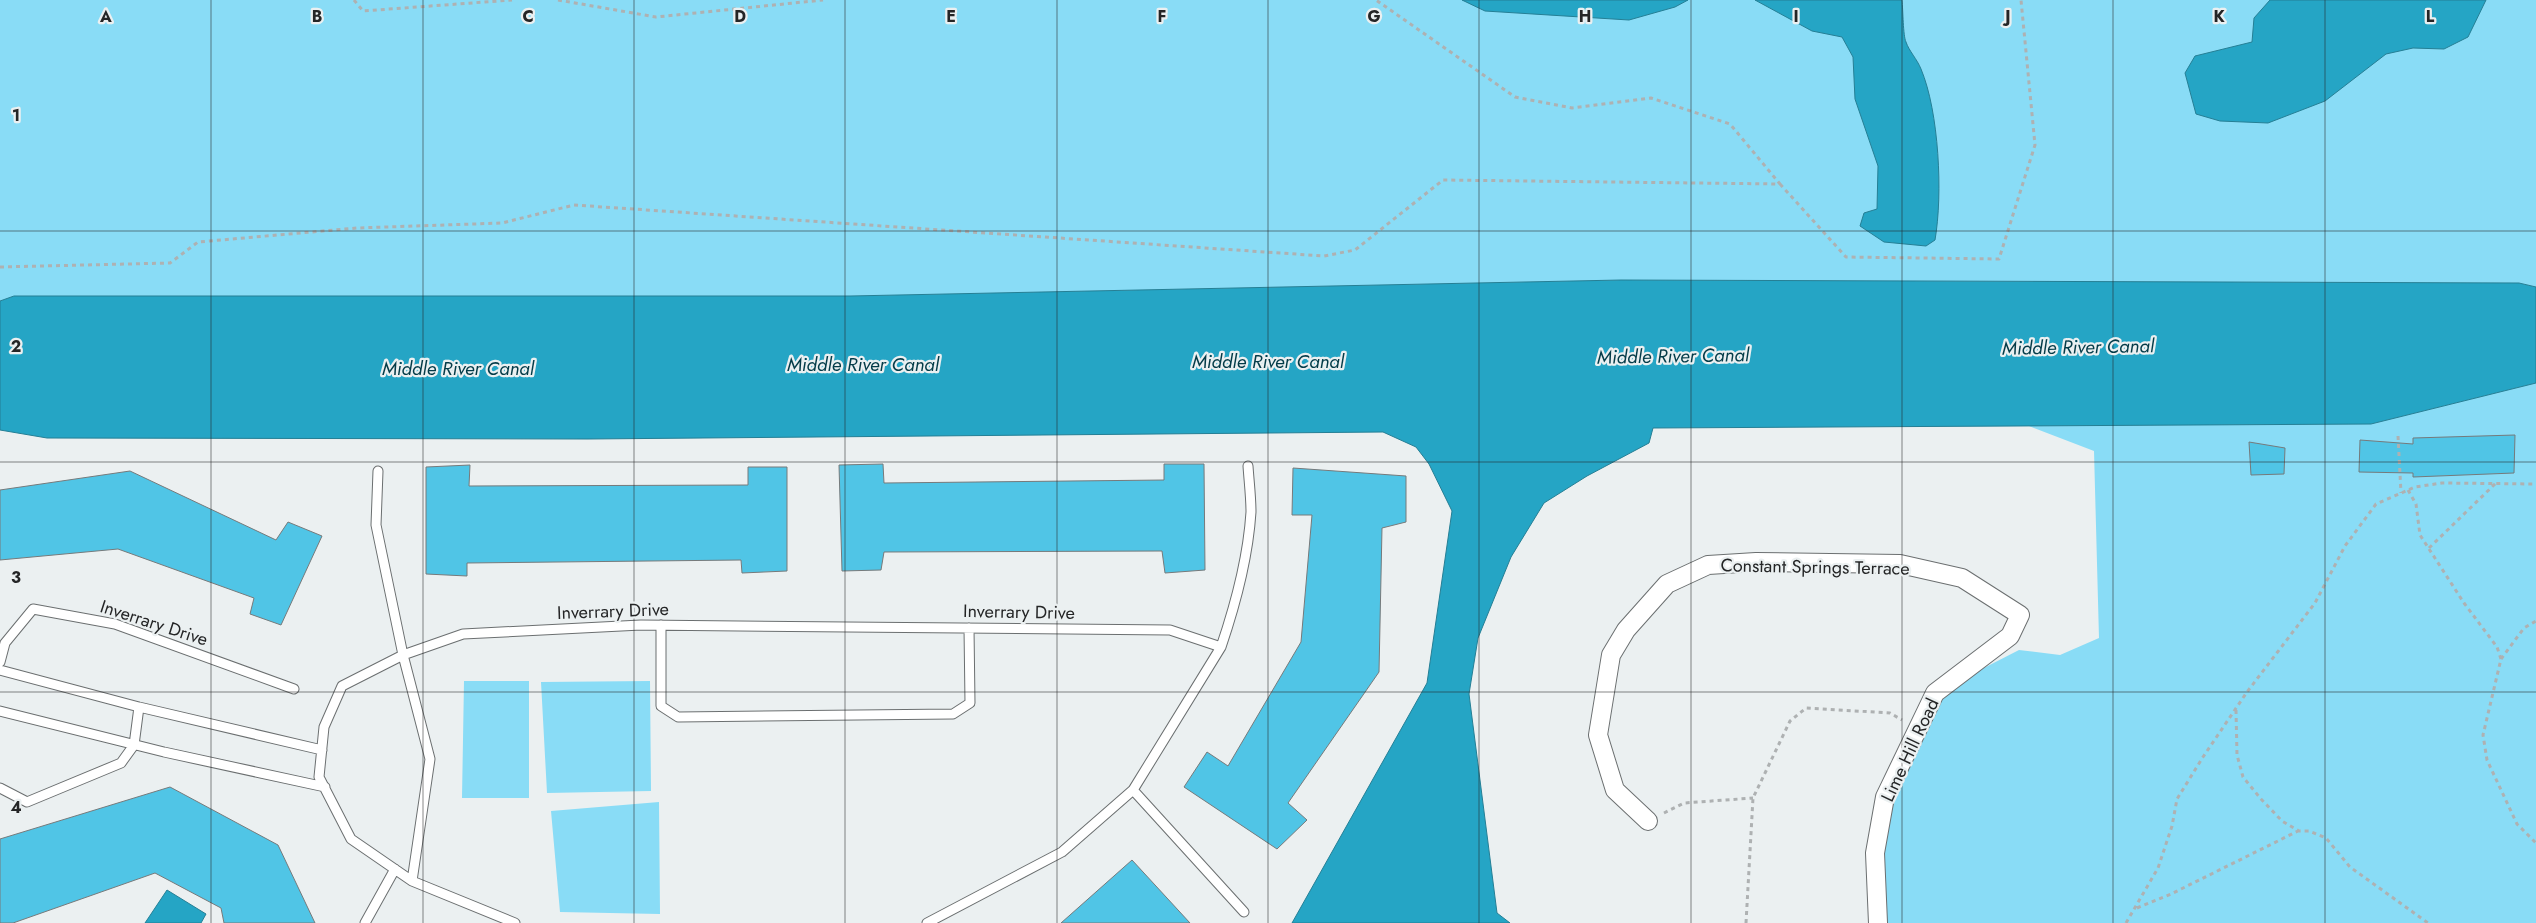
<svg xmlns="http://www.w3.org/2000/svg" width="2536" height="923" font-family="Jost,sans-serif">
<style>
.green{fill:#89dcf6}
.water{fill:#25a5c5;stroke:#257f95}
.building{fill:#50c5e6;stroke:#767a7b}
.lines{fill:none;stroke-linecap:round;stroke-linejoin:round}
.service-casing{stroke:#6b6f70;stroke-width:11}
.minor-casing{stroke:#6b6f70;stroke-width:20}
.path{stroke:#aeb1b2;stroke-width:3;stroke-dasharray:4 4;stroke-linecap:butt}
.service{stroke:#fff;stroke-width:9}
.minor{stroke:#fff;stroke-width:18}
.grid{fill:none;stroke:#242526;stroke-width:1;stroke-opacity:0.55}
.labels{text-anchor:middle;dominant-baseline:central;stroke-width:4.5;stroke-linejoin:round;paint-order:stroke}
.street-label{font-size:18px;fill:#242526;stroke:#ebf0f1}
.water-label{font-size:19px;font-style:italic;fill:#033b48;stroke:#ebf0f1}
.grid-label{font-size:16px;text-anchor:middle;font-weight:bold;fill:#242526;stroke:#ebf0f1;stroke-width:4.5;stroke-linejoin:round;paint-order:stroke}
</style>
<rect width="100%" height="100%" fill="#ebf0f1"/>
<path class="green" d="M0 0H2536V287L2519 283 1621 280 850 296H15L0 301Z
M2536 383V923H1878L1885 797 1935 693 2019 650 2060 655 2099 638 2094 451 2029 426 2371 424Z
M464 681H529V798H462Z
M650 681 651 791 547 793 541 682Z
M659 802 660 914 560 912 551 811Z"/>
<path class="water" d="M1462 0H1688L1675 7 1629 20 1485 11Z
M1755 0H1902C1903 10 1903 36 1906 42 1909 51 1917 59 1921 69 1939 112 1943 194 1935 240L1926 246 1884 242 1860 226 1864 213 1877 209 1878 166 1855 99 1853 57 1842 37 1812 31Z
M2270 0H2486L2468 37 2444 49 2413 48 2386 54 2325 101 2268 123 2220 121 2196 114 2185 73 2195 56 2252 42 2254 18Z
M1621 280 2519 283 2536 287V383L2371 424 1653 428 1649 443 1587 476 1544 503 1511 557 1478 638 1469 694 1497 913 1510 923H1292L1427 683 1452 511 1429 464 1416 447 1383 432 588 439 47 438 0 430V301L14 296H850Z
M167 890 206 914 201 923H145Z"/>
<path class="building" d="M2515 435 2514 473 2413 477V473L2359 472 2360 440 2413 444V438Z
M2249 442 2285 448 2284 474 2251 475Z
M883 464 884 483 1164 480V464H1204L1205 570 1165 573 1162 551 884 552 881 570 842 571 839 465Z
M470 465 469 486 748 485V467H787V571L742 573 741 560 467 563V576L426 574V467Z
M1293 468 1406 476V522L1382 528 1379 672 1288 803 1307 820 1277 849 1184 787 1207 752 1228 766 1301 642 1312 515H1292Z
M130 471 276 540 288 522 322 536 281 625 250 614 254 598 118 549 0 560V490Z
M170 787 278 845 315 923H224L221 908 155 873 13 923H0V839Z
M1132 860 1190 923H1061Z"/>
<g class="lines">
<defs>
<path id="service" d="M378 471 376 525 403 655 430 759 412 881
M661 625V706L678 717 953 714 970 703 969 628
M1221 647C1236 603 1248 559 1251 512 1251 497 1249 481 1248 466
M0 662 5 643 33 609 115 624 294 689
M0 670 139 707 322 750
M0 711 164 752 325 787
M0 788 27 802 121 763 134 745 139 707
M1133 790 1244 912
M365 923 395 869
M515 923 412 881 351 839 319 777 324 727 342 686 403 655 463 634 641 625 1170 630 1221 647 1133 790 1062 852 927 923"/>
<path id="minor" d="M1648 821 1615 790 1598 735 1611 655 1626 630 1667 584 1708 565 1756 562 1900 564 1962 578 2020 615 2010 636 1935 693 1885 797 1875 853 1878 923"/>
</defs>
<use href="#service" class="service-casing"/>
<use href="#minor" class="minor-casing"/>
<path class="path" d="M354 0 363 11 512 0
M558 0 656 17 823 0
M1780 184 1846 257 1999 259 2035 145 2021 0
M0 267 170 263 198 242 357 228 502 223 574 205 1324 256 1355 250 1443 180 1780 184 1730 124 1651 98 1572 108 1515 97 1376 0
M2398 436 2401 493
M2408 490 2416 504 2420 535 2464 603 2497 647 2501 659 2483 735 2487 760 2517 824 2536 843
M2429 548 2496 483
M2501 659 2524 628 2536 621
M2236 710 2237 755 2243 777 2261 799 2282 821 2299 831H2309L2326 838 2350 867 2428 923
M1664 813 1684 803 1753 798
M2137 908 2171 894 2298 831
M1746 923 1753 798 1790 721 1806 708 1890 713 1902 720
M2126 923 2158 868 2172 826 2177 799 2203 757 2247 692 2315 603 2345 546 2376 504 2415 487 2442 483 2536 484"/>
<use href="#service" class="service"/>
<use href="#minor" class="minor"/>
</g>
<path class="grid" d="M211 0V923M423 0V923M634 0V923M845 0V923M1057 0V923M1268 0V923M1479 0V923M1691 0V923M1902 0V923M2113 0V923M2325 0V923M0 231H2536M0 462H2536M0 692H2536"/>
<g class="labels">
<g class="street-label">
<text transform="translate(1815 567) rotate(1)">Constant Springs Terrace</text>
<text transform="translate(613 611) rotate(-2)">Inverrary Drive</text>
<text transform="translate(1019 612) rotate(1)">Inverrary Drive</text>
<text transform="translate(154 623) rotate(18)">Inverrary Drive</text>
<text transform="translate(1910 750) rotate(-65)">Lime Hill Road</text>
</g>
<g class="water-label">
<text transform="translate(2078 347) rotate(-1)">Middle River Canal</text>
<text transform="translate(1673 356) rotate(-1)">Middle River Canal</text>
<text x="1268" y="361">Middle River Canal</text>
<text x="863" y="364">Middle River Canal</text>
<text x="458" y="368">Middle River Canal</text>
</g>
</g>
<g class="grid-label">
<text x="106" y="22">A</text>
<text x="317" y="22">B</text>
<text x="528" y="22">C</text>
<text x="740" y="22">D</text>
<text x="951" y="22">E</text>
<text x="1162" y="22">F</text>
<text x="1374" y="22">G</text>
<text x="1585" y="22">H</text>
<text x="1796" y="22">I</text>
<text x="2008" y="22">J</text>
<text x="2219" y="22">K</text>
<text x="2430" y="22">L</text>
<text x="16" y="121">1</text>
<text x="16" y="352">2</text>
<text x="16" y="583">3</text>
<text x="16" y="813">4</text>
</g>
</svg>
